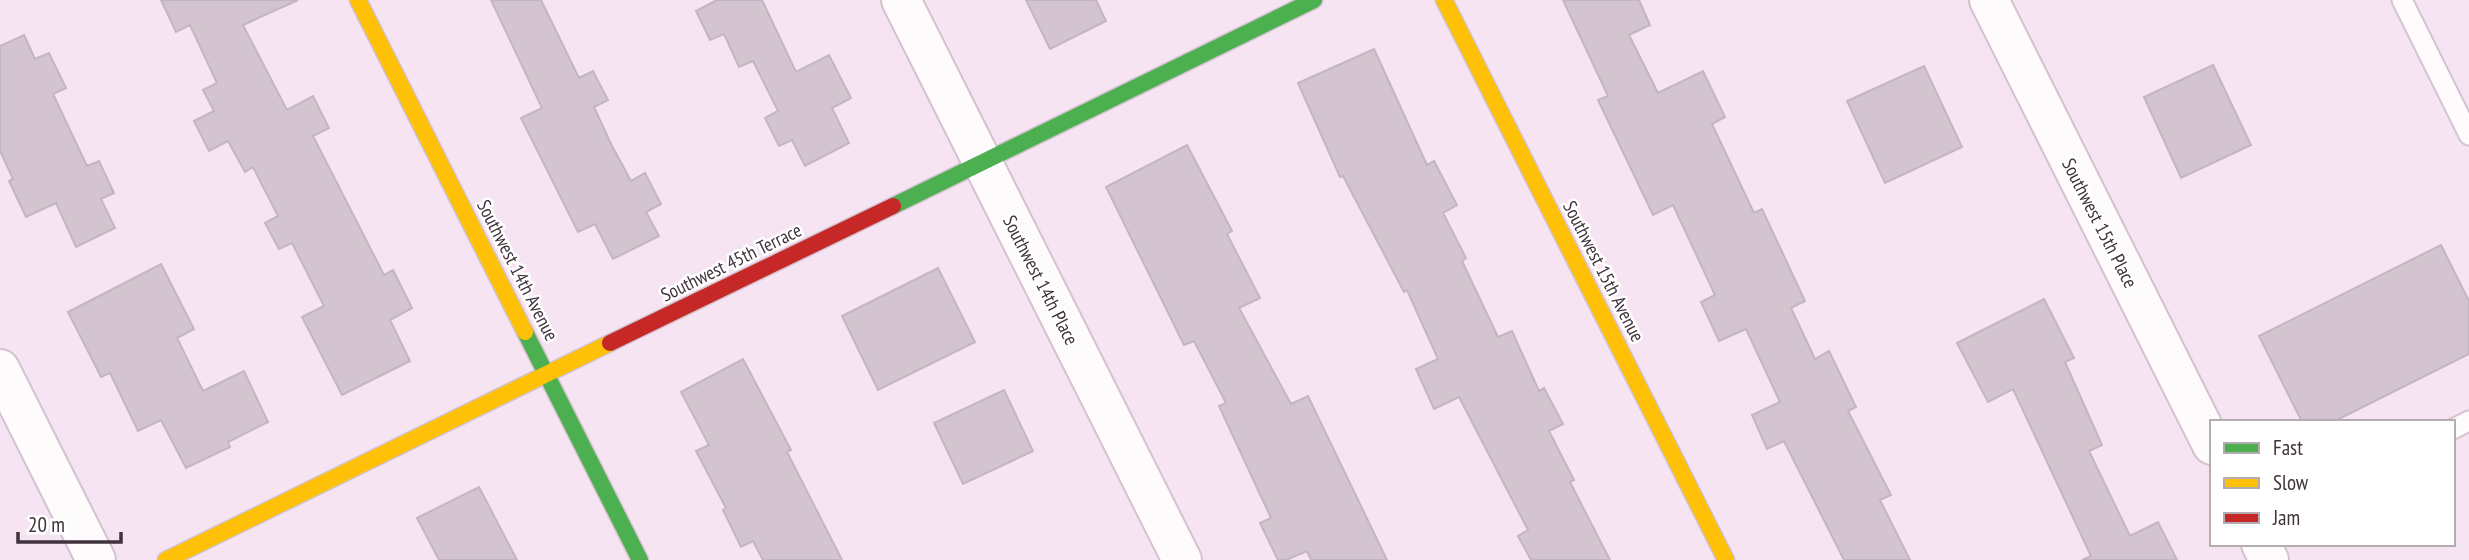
<svg xmlns="http://www.w3.org/2000/svg" width="2469" height="560" font-family="'PT Sans Narrow',sans-serif">
<style>
.building{fill:#d3c4cf;stroke:#c4b6c0;stroke-width:2}
.lines{fill:none;stroke-linecap:round;stroke-linejoin:round}
.lane-casing{stroke:#d2c3ce;stroke-width:23}
.street-casing{stroke:#d2c3ce;stroke-width:42}
.fast-casing{stroke:#d2c3ce;stroke-width:19}
.slow-casing{stroke:#d2c3ce;stroke-width:19}
.jam-casing{stroke:#d2c3ce;stroke-width:19}
.lane{stroke:#fefbfd;stroke-width:19}
.street{stroke:#fefbfd;stroke-width:38}
.fast{stroke:#4caf50;stroke-width:16}
.slow{stroke:#ffc107;stroke-width:16}
.jam{stroke:#c62828;stroke-width:16}
.labels{text-anchor:middle;dominant-baseline:central;stroke-width:5;stroke-linejoin:round;paint-order:stroke}
.street-label{font-size:19px;fill:#40333c;stroke:#fff}
</style>
<rect width="100%" height="100%" fill="#f6e4f2"/>
<path class="building" d="M161 0H298L243 25 287 110 313 96 329 128 313 136 384 275 393 270 412 308 390 320 410 361 342 395 302 317 324 306 292 243 279 249 265 223 278 216 253 167 245 172 228 141 209 151 194 121 214 111 203 90 217 83 190 25 176 32Z
M491 0H541L579 78 593 71 608 100 594 107 611 144 631 181 645 173 661 204 646 212 659 236 613 259 595 224 578 232 521 118 542 108Z
M717 0H762L796 72 829 55 851 98 832 108 849 143 805 166 792 140 779 146 765 118 778 111 753 61 739 67 724 34 710 40 696 11Z
M1026 0H1096L1106 21 1050 49Z
M1563 0H1639L1650 25 1629 35 1658 93 1703 71 1725 117 1712 124 1754 213 1762 209 1805 301 1791 308 1815 359 1829 351 1856 407 1848 411 1891 495 1880 500 1910 560H1844L1784 441 1767 449 1752 415 1780 402 1746 329 1719 341 1701 302 1715 295 1673 205 1653 215 1598 100 1608 96Z
M24 35 35 59 49 53 66 88 53 94 87 166 99 161 114 193 101 199 115 228 76 247 56 203 26 217 9 181 13 179 0 151V46Z
M1374 49 1427 165 1434 161 1457 205 1443 213 1466 258 1462 261 1498 337 1512 331 1539 391 1544 388 1563 424 1549 431 1574 480 1570 482 1610 560H1531L1518 536 1528 530 1459 397 1434 409 1416 369 1438 359 1407 290 1404 292 1343 176 1340 177 1298 83Z
M2213 65 2251 145 2181 178 2144 97Z
M1924 66 1962 147 1885 183 1847 101Z
M1187 145 1232 231 1227 234 1260 298 1239 308 1291 404 1308 396 1387 560H1311L1307 551 1286 560H1278L1260 523 1271 518 1219 406 1226 403 1194 341 1184 345 1106 187Z
M2441 245 2469 301V354L2333 422H2302L2259 336Z
M161 264 194 329 177 338 203 391 244 371 268 422 228 442 230 447 186 468 161 420 138 431 110 373 101 377 68 312Z
M938 268 975 342 878 390 842 316Z
M2044 299 2074 358 2065 362 2102 445 2089 451 2130 536 2158 522 2177 560H2082L2091 556 2013 389 1988 402 1957 343Z
M743 359 791 450 787 452 842 560H763L753 541 741 547 723 510 726 508 696 451 709 445 681 392Z
M1004 390 1033 451 963 484 934 423Z
M479 487 517 560H439L417 518Z"/>
<g class="lines">
<defs>
<path id="lane" d="M2402 0 2469 135
M2453 429 2469 421"/>
<path id="street" d="M901 0 1182 560
M1989 0 2212 445
M0 369 96 560
M2261 544 2269 560"/>
<path id="fast" d="M893 206 1314 0
M525 332 640 560"/>
<path id="slow" d="M358 0 525 332
M1444 0 1726 560
M166 560 610 343"/>
<path id="jam" d="M610 343 893 206"/>
</defs>
<use href="#lane" class="lane-casing"/>
<use href="#street" class="street-casing"/>
<use href="#fast" class="fast-casing"/>
<use href="#slow" class="slow-casing"/>
<use href="#jam" class="jam-casing"/>
<use href="#lane" class="lane"/>
<use href="#street" class="street"/>
<use href="#fast" class="fast"/>
<use href="#slow" class="slow"/>
<use href="#jam" class="jam"/>
</g>
<g class="labels">
<g class="street-label">
<text transform="translate(2100 223) rotate(63)">Southwest 15th Place</text>
<text transform="translate(731 262) rotate(-26)">Southwest 45th Terrace</text>
<text transform="translate(518 270) rotate(63)">Southwest 14th Avenue</text>
<text transform="translate(1604 271) rotate(63)">Southwest 15th Avenue</text>
<text transform="translate(1041 280) rotate(63)">Southwest 14th Place</text>
</g>
</g>
<rect x="2210" y="420" width="245" height="126" fill="#ffffff" stroke="#b3adb1" stroke-width="2"/>
<rect x="2224" y="443" width="35" height="10" fill="#4caf50" stroke="#b3adb1" stroke-width="2"/>
<text x="2273" y="455" font-size="21" fill="#40333c">Fast</text>
<rect x="2224" y="478" width="35" height="10" fill="#ffc107" stroke="#b3adb1" stroke-width="2"/>
<text x="2273" y="490" font-size="21" fill="#40333c">Slow</text>
<rect x="2224" y="513" width="35" height="10" fill="#c62828" stroke="#b3adb1" stroke-width="2"/>
<text x="2273" y="525" font-size="21" fill="#40333c">Jam</text>
<path d="M18 532v10h103v-10" fill="none" stroke="#40333c" stroke-width="3.5"/>
<text x="28" y="532" font-size="21" fill="#40333c" stroke="#ffffff" stroke-width="5" paint-order="stroke">20 m</text>
</svg>
